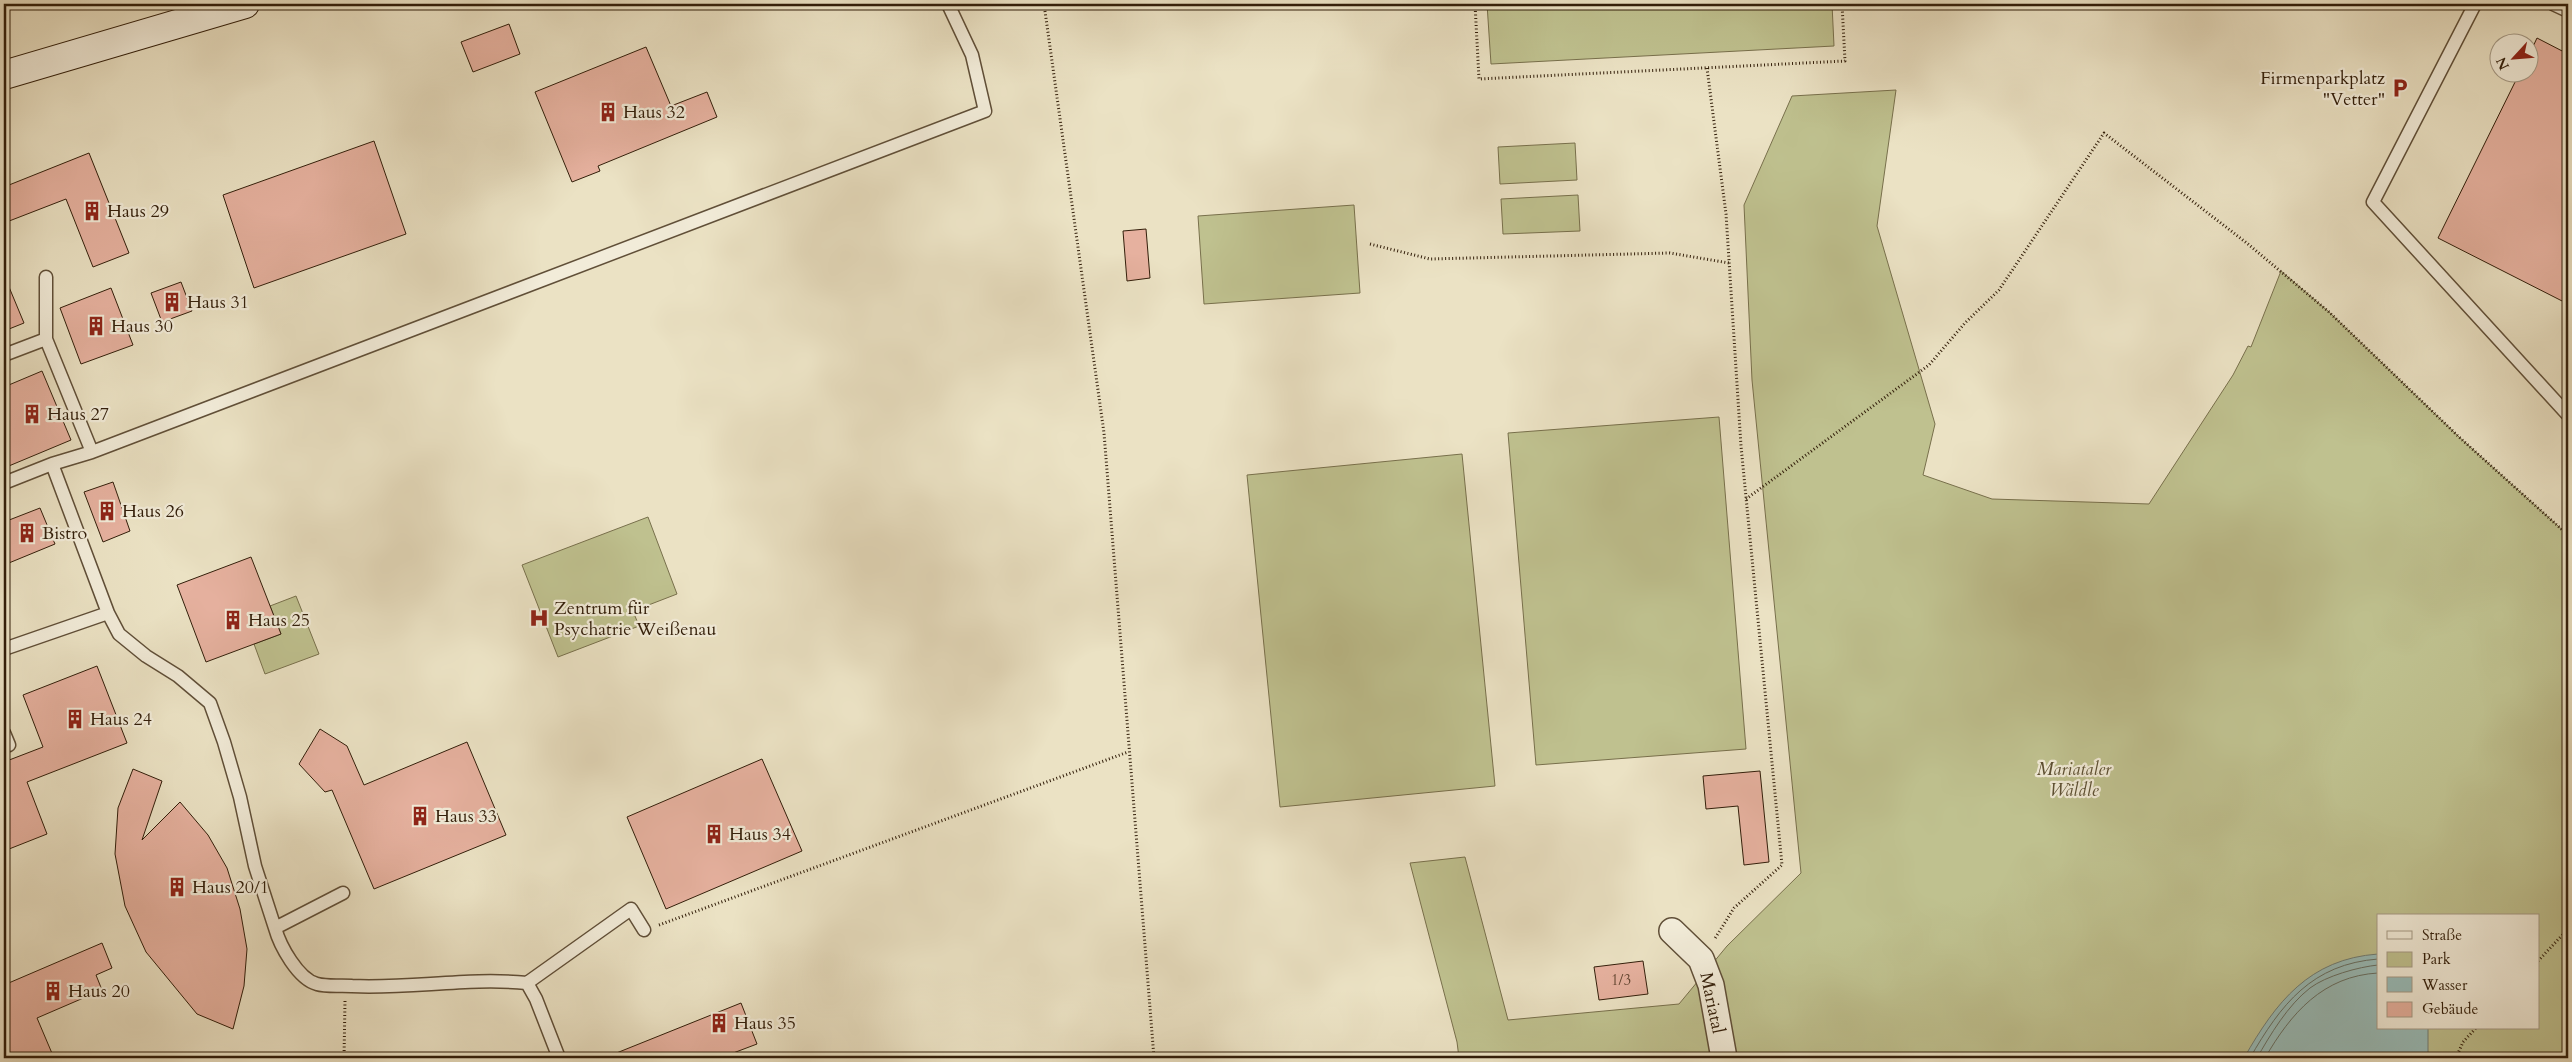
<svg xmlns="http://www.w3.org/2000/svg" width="2572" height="1062" font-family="Cardo,serif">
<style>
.green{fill:#bfc18f;stroke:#78704c;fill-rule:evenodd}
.water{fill:#99bdba;stroke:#707d74}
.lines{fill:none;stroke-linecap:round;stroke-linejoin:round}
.shore{stroke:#666e62;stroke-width:1}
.building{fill:#e6b19f;stroke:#321e0a}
.service-casing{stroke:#604f38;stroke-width:15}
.minor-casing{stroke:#604f38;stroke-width:28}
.secondary-casing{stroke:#321e0a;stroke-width:30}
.path{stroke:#321e0a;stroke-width:3;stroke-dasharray:1 2.5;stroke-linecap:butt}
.service{stroke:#f2ecd9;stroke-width:12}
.minor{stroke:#f2ecd9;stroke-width:25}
.secondary{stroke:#f2ecd9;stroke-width:28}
.labels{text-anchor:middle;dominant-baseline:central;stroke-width:4.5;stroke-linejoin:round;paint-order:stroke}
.number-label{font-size:15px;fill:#5f432f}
.poi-label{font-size:18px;fill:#321e0a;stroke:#f2ecd9;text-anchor:start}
.park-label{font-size:18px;font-style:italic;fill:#5c4f32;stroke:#f2ecd9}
.street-label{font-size:18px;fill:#321e0a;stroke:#f2ecd9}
</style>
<rect width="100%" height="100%" fill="#ebe2c4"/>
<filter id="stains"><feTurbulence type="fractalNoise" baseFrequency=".004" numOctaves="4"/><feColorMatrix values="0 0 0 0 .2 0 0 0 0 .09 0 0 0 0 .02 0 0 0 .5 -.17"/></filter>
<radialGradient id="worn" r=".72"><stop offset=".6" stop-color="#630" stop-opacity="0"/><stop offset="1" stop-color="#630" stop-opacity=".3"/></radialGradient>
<path class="green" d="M1487 4H1832L1834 46 1491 64Z
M1896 90 1877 226 1935 424 1923 475 1992 499 2149 504 2233 375 2248 346 2251 347 2281 271 2329 312 2459 437 2568 535V1058H1459L1457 1042 1410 863 1465 857 1508 1020 1679 1004 1727 946 1801 873 1752 380 1744 205 1792 96ZM2378 916H2538V1028H2378Z
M1575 143 1577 180 1500 184 1498 147Z
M1578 195 1580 231 1503 234 1501 199Z
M1354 205 1360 293 1204 304 1198 216Z
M1719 417 1746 749 1536 765 1508 433Z
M1462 454 1495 786 1280 807 1247 475Z
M648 517 677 594 633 611 639 626 558 657 522 565Z
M296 596 319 654 265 674 254 644 281 634 270 606Z"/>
<path class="water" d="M2378 954V1028H2428V1058H2244C2276 1002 2309 959 2378 954Z"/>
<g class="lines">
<path class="shore" d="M2250 1058C2281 1004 2312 964 2378 959
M2257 1058C2270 1035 2288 1005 2310 988 2326 976 2358 967 2378 965
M2265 1058C2291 1013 2323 976 2378 973"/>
</g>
<path class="building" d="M509 24 520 54 473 72 461 42Z
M2537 38 2568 54V304L2438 238 2520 72H2530V53Z
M646 47 671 106 707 92 717 117 598 166 600 171 572 182 535 92Z
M374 141 406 234 254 288 223 195Z
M89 153 129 253 93 267 66 199 4 223V187Z
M1146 229 1150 278 1127 281 1123 231Z
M4 275 24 323 4 331Z
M181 282 192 311 162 322 151 293Z
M111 288 133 345 81 364 60 308Z
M42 371 71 440 4 468V387Z
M113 482 130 531 103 542 84 492Z
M40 508 55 544 4 565V522Z
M251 557 281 634 206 662 177 585Z
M97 666 127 743 27 782 47 834 4 851V762L43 747 23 695Z
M320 729 347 746 364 785 467 742 506 835 374 889 332 790 325 792 299 764Z
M762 759 802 851 666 909 627 817Z
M133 769 162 781 142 840 180 802 208 835 227 868 240 909 247 949 244 986 233 1029 197 1014 146 952 125 906 115 854 118 808Z
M1760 771 1769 862 1744 865 1738 806 1706 809 1703 776Z
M102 943 112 968 96 975 102 990 37 1018 54 1058H4V985Z
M1643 961 1648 994 1599 1000 1594 967Z
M741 1003 757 1044 720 1058H604Z"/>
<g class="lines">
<defs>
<path id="service" d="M2475 4 2373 202 2568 415
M2553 4 2568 11
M46 277V339L92 452
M4 355 46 339
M52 464 108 613 119 634 146 656 178 676 210 703 224 742 240 797 255 866 275 928 343 893
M4 483 52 464 92 452 985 111 972 55 948 4
M4 649 108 613
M4 733 9 745
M275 928C280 946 298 979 317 984 327 987 341 985 352 986 410 989 468 977 527 983L631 909 644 930
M527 983 536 999 559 1058"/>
<path id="minor" d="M1672 931 1701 959 1711 985 1724 1058"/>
<path id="secondary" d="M4 75 245 4"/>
</defs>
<use href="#service" class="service-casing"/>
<use href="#minor" class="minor-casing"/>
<use href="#secondary" class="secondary-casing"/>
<path class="path" d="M1044 4 1104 433 1154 1058
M1475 4 1479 79 1845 61 1842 4
M1707 68 1726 214 1741 446 1782 865 1734 908 1714 940
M1370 244 1430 259 1670 253 1729 263
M1746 499 1929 365 1965 323 1999 290 2104 133 2248 244 2329 312 2459 437 2568 535
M659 925 1128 752
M2538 961 2568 929
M344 1058 345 1001
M2456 1058 2463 1042 2476 1028"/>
<use href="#service" class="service"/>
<use href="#minor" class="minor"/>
<use href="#secondary" class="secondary"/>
</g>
<defs>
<symbol id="parking-bare" viewBox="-9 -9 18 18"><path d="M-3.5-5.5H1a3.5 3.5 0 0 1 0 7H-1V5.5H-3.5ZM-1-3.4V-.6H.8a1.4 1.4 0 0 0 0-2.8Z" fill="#8f2418" stroke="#f2ecd9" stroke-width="2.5" paint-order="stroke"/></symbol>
<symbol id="building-bare" viewBox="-9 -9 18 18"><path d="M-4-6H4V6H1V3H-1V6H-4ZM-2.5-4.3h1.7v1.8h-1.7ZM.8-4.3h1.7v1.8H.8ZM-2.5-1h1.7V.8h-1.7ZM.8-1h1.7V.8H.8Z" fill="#8f2418" stroke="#f2ecd9" stroke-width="2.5" paint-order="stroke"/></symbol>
<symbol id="hospital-bare" viewBox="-9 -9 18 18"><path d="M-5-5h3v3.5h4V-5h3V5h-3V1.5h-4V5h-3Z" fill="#8f2418" stroke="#f2ecd9" stroke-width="2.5" paint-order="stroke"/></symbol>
</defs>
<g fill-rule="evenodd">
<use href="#parking-bare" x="2386" y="74" width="28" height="28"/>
<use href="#building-bare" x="594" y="98" width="28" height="28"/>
<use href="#building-bare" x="78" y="197" width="28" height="28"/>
<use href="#building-bare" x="158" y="288" width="28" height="28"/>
<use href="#building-bare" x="82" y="312" width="28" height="28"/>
<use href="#building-bare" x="18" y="400" width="28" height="28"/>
<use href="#building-bare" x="93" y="497" width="28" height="28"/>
<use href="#building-bare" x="13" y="519" width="28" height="28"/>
<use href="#hospital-bare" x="525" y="604" width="28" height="28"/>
<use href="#building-bare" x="219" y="606" width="28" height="28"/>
<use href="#building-bare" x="61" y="705" width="28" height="28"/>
<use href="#building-bare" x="406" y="802" width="28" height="28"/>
<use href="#building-bare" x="700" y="820" width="28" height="28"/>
<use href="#building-bare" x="163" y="873" width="28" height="28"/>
<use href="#building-bare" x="39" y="977" width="28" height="28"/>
<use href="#building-bare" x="705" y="1009" width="28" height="28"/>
</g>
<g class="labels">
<g class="number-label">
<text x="1621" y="980">1/3</text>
</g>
<g class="poi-label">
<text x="2385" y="78" text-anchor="end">Firmenparkplatz<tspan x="2385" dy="21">"Vetter"</tspan></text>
<text x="623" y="112">Haus 32</text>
<text x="107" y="211">Haus 29</text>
<text x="187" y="302">Haus 31</text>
<text x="111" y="326">Haus 30</text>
<text x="47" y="414">Haus 27</text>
<text x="122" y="511">Haus 26</text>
<text x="42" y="533">Bistro</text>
<text x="554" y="608">Zentrum für<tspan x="554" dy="21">Psychatrie Weißenau</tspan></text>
<text x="248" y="620">Haus 25</text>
<text x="90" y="719">Haus 24</text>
<text x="435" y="816">Haus 33</text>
<text x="729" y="834">Haus 34</text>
<text x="192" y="887">Haus 20/1</text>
<text x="68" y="991">Haus 20</text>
<text x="734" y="1023">Haus 35</text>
</g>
<g class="park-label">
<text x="2074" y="769">Mariataler<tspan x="2074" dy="21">Wäldle</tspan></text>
</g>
<g class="street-label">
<text transform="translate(1712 1003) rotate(78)">Mariatal</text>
</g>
</g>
<rect width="2572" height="1062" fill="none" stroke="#ebe2c4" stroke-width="20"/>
<rect x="5" y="5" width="2562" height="1052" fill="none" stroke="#321e0a" stroke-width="2.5"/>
<rect x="10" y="10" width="2552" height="1042" fill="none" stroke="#321e0a"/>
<rect x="2377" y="914" width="162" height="115" fill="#f2ecd9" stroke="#a59a86"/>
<rect x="2387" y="931" width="25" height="8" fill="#f2ecd9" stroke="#a59a86"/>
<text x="2422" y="940" font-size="15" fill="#321e0a">Straße</text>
<rect x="2387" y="952" width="25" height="15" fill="#bfc18f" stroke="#a59a86"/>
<text x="2422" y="964" font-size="15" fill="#321e0a">Park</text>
<rect x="2387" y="977" width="25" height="15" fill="#99bdba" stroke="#a59a86"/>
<text x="2422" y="990" font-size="15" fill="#321e0a">Wasser</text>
<rect x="2387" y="1002" width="25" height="15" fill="#e6b19f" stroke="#a59a86"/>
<text x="2422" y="1014" font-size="15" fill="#321e0a">Gebäude</text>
<g transform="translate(2514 58) rotate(244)"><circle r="24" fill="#f2ecd9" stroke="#a59a86"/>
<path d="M0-4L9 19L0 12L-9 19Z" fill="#8f2418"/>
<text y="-8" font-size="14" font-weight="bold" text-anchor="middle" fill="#321e0a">N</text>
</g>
<rect width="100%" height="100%" filter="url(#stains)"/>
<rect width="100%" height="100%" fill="url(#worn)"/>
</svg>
